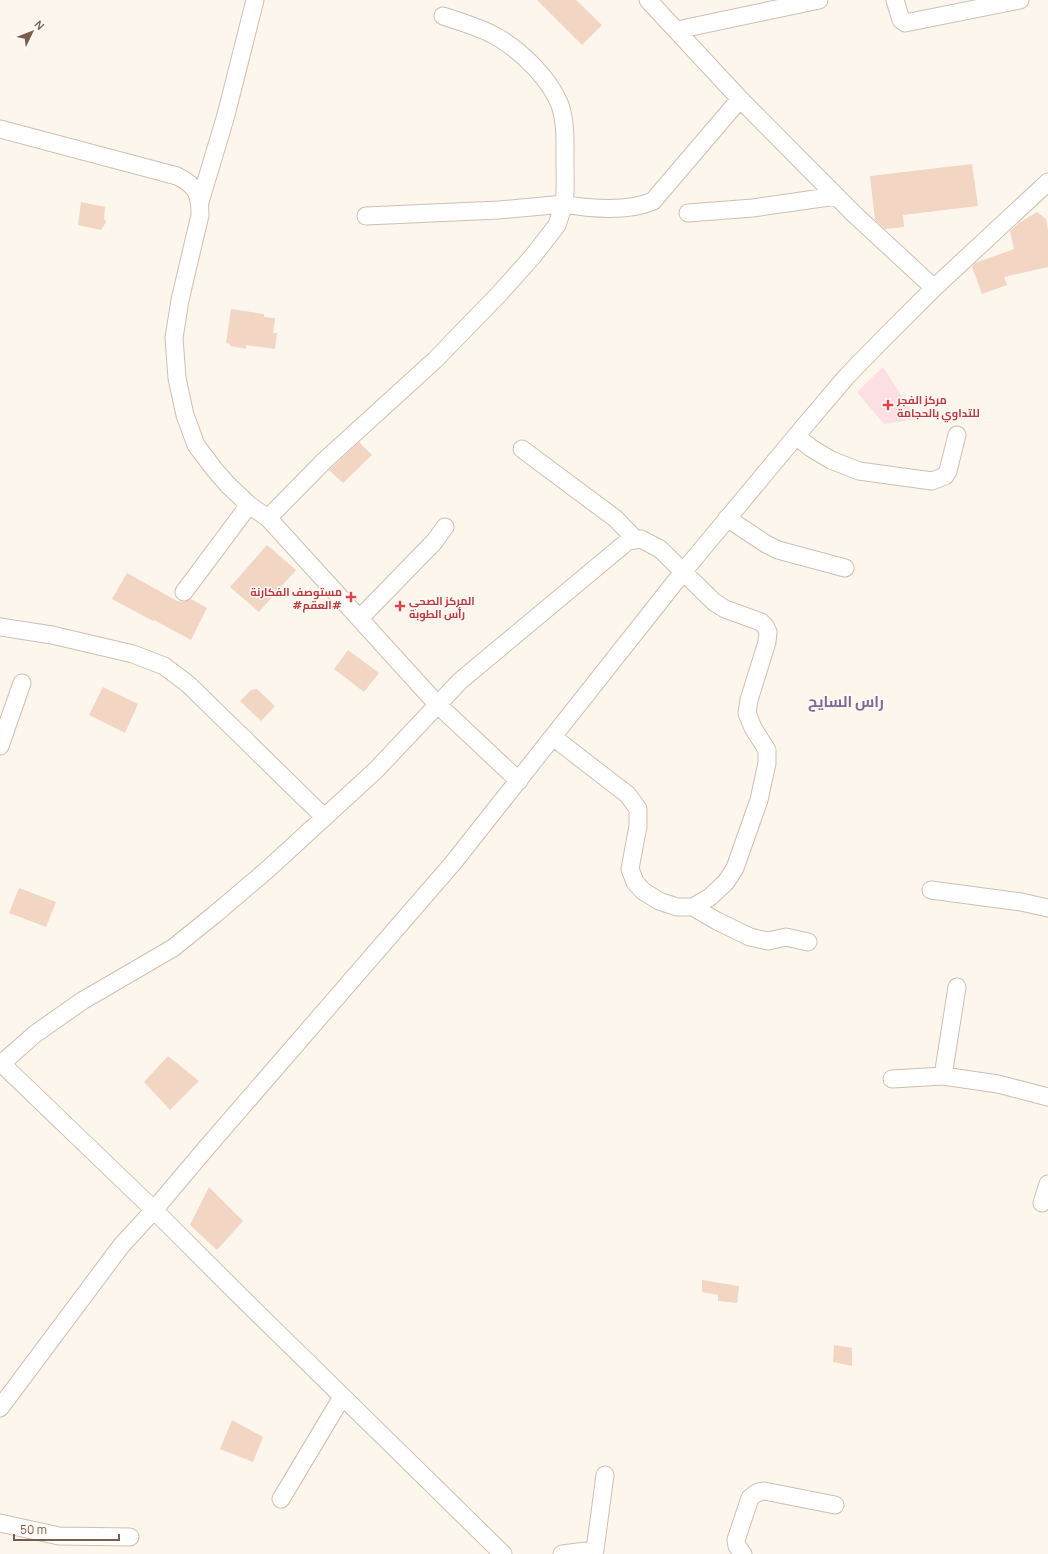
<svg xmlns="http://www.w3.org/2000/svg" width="1048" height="1554" font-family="Manrope,Cairo,sans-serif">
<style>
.medical{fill:#fbdfe3}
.building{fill:#f3d5c3}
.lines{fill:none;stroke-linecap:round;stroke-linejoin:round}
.minor-casing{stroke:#d1beb0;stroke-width:19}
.minor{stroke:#fff;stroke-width:17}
.health-dot{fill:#e0444e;stroke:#fffaf3;stroke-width:1.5}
.labels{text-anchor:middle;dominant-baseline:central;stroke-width:3;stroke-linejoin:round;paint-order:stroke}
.health-label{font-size:11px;font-weight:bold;fill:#be3a42;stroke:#fffaf3;text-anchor:start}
.district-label{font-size:15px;font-weight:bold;fill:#846695;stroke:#fffaf3}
</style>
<rect width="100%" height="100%" fill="#fdf6ec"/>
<path class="medical" d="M883 367 917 419 884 424 857 392Z"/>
<path class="building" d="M537 0H576L602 25 582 45Z
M972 164 978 206 903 215 904 227 885 229 875 220 870 176Z
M81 202 105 207 104 219 106 222 101 230 78 225Z
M1037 212 1046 219 1048 230V267L1004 277 1007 285 982 294 972 267 975 263 1014 249 1010 231 1019 223Z
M231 309 264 314V317L275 318 273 333H277L275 349 246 345V349L230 346V344L226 343Z
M359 442 372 455 343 483 329 470Z
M267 545 296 570 259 612 230 587Z
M127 573 177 601 183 602 191 599 207 608 191 640 154 620 153 621 112 599Z
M348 650 379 673 364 692 334 669Z
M103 687 138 704 125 733 89 715Z
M257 689 275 706 261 721 240 701 251 690Z
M19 888 56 902 46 927 9 913Z
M168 1056 199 1081 170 1110 144 1082Z
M209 1187 243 1221 217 1250 190 1225Z
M702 1280 739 1286 737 1303 718 1301V1295L702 1292Z
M834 1345 852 1348V1366L833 1362Z
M232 1420 263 1437 253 1462 220 1449Z"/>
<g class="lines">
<defs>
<path id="minor" d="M648 0 740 99 853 213 934 288
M895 0 901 20 905 23 1020 0
M677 30 819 0
M0 129 177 176C197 186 200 194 200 215L180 300 174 338 177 378 185 415 196 445 214 469 228 485 249 505 268 518 437 704 519 781
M200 202 226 115 255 0
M688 213 753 208 836 196
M366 216 499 210 564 204C566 190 565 176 565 162 565 143 566 123 560 105 550 79 522 52 499 38 483 28 461 22 443 16
M796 436 811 448 831 460 859 471 932 481 945 476 948 471 957 435
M522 449 616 519 635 539
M268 518 324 461 435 360 500 293 533 256 557 225 564 204C590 209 629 212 653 201L740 99
M727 518 766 544 778 550 845 568
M184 592 249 505
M360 618 434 542 445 527
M0 627 52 635 133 654 164 666 188 684 324 817
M0 746 22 683
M931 890 1021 902 1048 908
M693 907 717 921 750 937 768 941 786 937 808 942
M0 1062 154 1210 238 1294 503 1554
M0 1065 35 1034 82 1001 173 948 214 915 267 870 376 770 460 681 628 541 641 539 660 549 714 602 725 609 761 622 765 626 768 632 767 642 749 700 747 713 753 728 767 750V763L759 800 735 868 726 882 710 897 693 907H677L659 901 643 891 635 882 630 869 638 826V809L628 795 553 737
M943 1076 957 987
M892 1079 943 1076 998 1084 1048 1097
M1042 1203 1048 1184
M0 1408 121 1246 154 1210 208 1146 453 863 683 572 796 436 847 376 883 339 934 288 1048 182
M281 1499 342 1397
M0 1523 59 1536 130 1537
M562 1554 595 1550 605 1475
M743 1554 737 1546 736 1540 750 1498C755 1494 758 1491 764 1491L835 1505"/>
</defs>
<use href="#minor" class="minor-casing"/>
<use href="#minor" class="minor"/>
</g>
<g class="health-dot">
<path d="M886 399h4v4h4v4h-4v4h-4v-4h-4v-4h4z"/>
<path d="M349 591h4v4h4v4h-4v4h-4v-4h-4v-4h4z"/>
<path d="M398 600h4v4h4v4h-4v4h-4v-4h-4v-4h4z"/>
</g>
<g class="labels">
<g class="health-label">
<text x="897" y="399">مركز الفجر<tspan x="897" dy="13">للتداوي بالحجامة</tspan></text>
<text x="342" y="591" text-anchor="end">مستوصف الفكارنة<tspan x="342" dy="13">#العقم#</tspan></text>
<text x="409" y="600">المركز الصحي<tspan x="409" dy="13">رأس الطوبة</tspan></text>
</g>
<g class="district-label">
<text x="846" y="701">راس السايح</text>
</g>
</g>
<g transform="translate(32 32) rotate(47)" stroke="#fffaf3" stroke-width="3" paint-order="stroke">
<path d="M0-3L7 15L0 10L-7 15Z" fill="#7a5c4d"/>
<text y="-6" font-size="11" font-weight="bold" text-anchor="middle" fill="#7a5c4d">N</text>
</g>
<path d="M14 1534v6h105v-6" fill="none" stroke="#7a5c4d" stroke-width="2"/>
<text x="20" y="1534" font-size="12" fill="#7a5c4d" stroke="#fffaf3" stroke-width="3" paint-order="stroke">50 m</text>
</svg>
